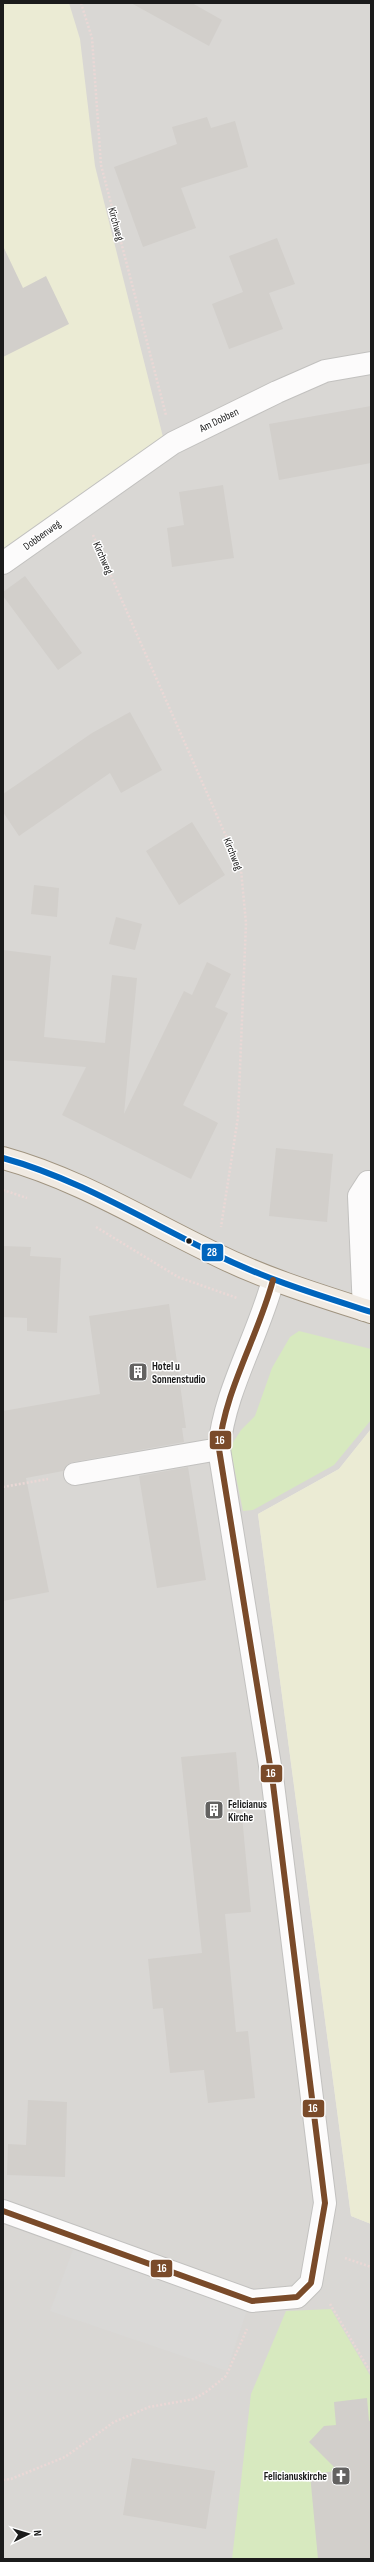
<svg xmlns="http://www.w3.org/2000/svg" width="374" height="2562" font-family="'Sofia Sans Condensed',sans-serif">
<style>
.residential{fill:#d9d7d4}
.farmland{fill:#ebebd4}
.grass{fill:#d7e9bf}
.parking{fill:#dad9d7}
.building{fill:#d2cfcb}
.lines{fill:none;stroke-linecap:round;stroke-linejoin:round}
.minor-casing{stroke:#c2c1bf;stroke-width:24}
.major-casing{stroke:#a09480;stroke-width:24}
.path{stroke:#ead8d6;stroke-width:2.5;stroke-dasharray:2 2;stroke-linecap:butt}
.minor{stroke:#fcfbfb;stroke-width:22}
.major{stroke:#f0eae2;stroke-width:22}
.bus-1-casing{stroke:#fff;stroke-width:9}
.bus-2-casing{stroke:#fff;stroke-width:9}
.bus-1{stroke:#0065bd;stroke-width:6}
.bus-2{stroke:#7a4b2a;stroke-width:6}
.bus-dot{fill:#1b1b1b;stroke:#fff;stroke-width:1.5}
.labels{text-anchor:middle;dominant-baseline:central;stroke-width:3;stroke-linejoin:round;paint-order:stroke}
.street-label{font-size:11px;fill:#1b1b1b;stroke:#fff}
.poi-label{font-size:11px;font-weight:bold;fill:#1b1b1b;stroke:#fff;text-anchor:start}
.line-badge{stroke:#fff;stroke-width:1.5}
.badge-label{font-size:11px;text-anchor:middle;font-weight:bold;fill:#fff}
</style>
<rect width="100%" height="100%" fill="#eae7e2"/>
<path class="residential" d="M3 3H371V1429L339 1469 258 1514 351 2216 371 2224V2559H3Z"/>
<path class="farmland" d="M3 3H69L80 39 95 166 163 437 3 549Z
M371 1429V2224L351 2216 258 1514 339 1469Z"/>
<path class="grass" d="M299 1331 371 1349V1420L334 1465 253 1510 243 1511 230 1447 241 1430 255 1416 272 1368 290 1337Z
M331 2309 371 2377V2559H232L251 2394 286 2311Z"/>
<path class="parking" d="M74 2247 247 2310 227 2371 50 2311Z"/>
<path class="building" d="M131 3H192L222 20 209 46Z
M207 117 211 128 235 121 248 167 181 188 196 228 143 247 114 167 177 144 172 127Z
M277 238 295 284 269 293 283 329 229 349 212 304 243 292 229 256Z
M3 246 23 288 46 276 69 324 3 357Z
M371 406V463L279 480 269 424Z
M223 485 234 558 172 567 167 528 184 525 179 492Z
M25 576 82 653 58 670 3 596V592Z
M130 712 162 770 121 793 110 773 19 836 3 812V794L92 733Z
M192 822 225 875 179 905 146 851Z
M34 885 59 888 57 917 31 914Z
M116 917 142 924 135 950 109 944Z
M3 950 51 956 44 1037 105 1043 112 975 137 978 124 1114 184 991 192 995 207 962 231 974 215 1007 228 1013 183 1105 218 1123 191 1179 62 1115 86 1067 3 1060Z
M276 1148 333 1154 327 1222 269 1216Z
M3 1246 31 1247 30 1256 61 1258 57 1333 27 1331V1318L3 1317Z
M169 1304 186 1428H182L184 1442 73 1462 67 1465 63 1471 26 1478 49 1592 3 1601V1411L100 1394 89 1316Z
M188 1467 206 1580 157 1588 139 1476Z
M236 1752 251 1912 225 1914 236 2032 248 2031 255 2098 208 2103 204 2070 170 2073 163 2008 153 2009 148 1959 202 1953 181 1757Z
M28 2100 67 2102 65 2177 7 2175 8 2144 26 2145Z
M367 2398 369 2421 371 2420V2559H318L310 2474 338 2471 309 2442 324 2426 336 2425 334 2402Z
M132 2458 215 2471 206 2529 123 2515Z"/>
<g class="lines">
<defs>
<path id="minor" d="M3 563 173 443 277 392 325 371 371 363
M364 1310 359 1196 368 1182H371
M75 1474 219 1449
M3 2211 252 2301 297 2297 311 2283 325 2203 273 1784 219 1449C224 1391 258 1337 273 1280"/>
<path id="major" d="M3 1158C79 1179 144 1220 215 1254 265 1279 318 1295 371 1312"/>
</defs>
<use href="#minor" class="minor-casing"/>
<use href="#major" class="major-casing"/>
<path class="path" d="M81 3 92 38 101 165 166 415
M93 535 241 870 246 923 238 1117 221 1227
M3 1190 27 1198
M96 1227 178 1277 237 1298
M3 1487 48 1479
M345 2258 371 2267
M330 2304 371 2373
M3 2480 11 2479 65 2457 114 2422 149 2407 194 2399 206 2392 226 2376 247 2329"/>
<use href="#minor" class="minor"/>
<use href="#major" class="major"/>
<defs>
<path id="bus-1" d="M3 1158C79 1179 144 1220 215 1254 265 1279 318 1295 371 1312"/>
<path id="bus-2" d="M3 2211 252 2301 297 2297 311 2283 325 2203 273 1784 219 1449C224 1391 258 1337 273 1280"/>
</defs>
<use href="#bus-1" class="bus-1-casing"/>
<use href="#bus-2" class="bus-2-casing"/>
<use href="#bus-1" class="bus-1"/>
<use href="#bus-2" class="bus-2"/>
</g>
<defs>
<symbol id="building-square" viewBox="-11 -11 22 22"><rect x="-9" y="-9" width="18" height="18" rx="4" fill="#636261" stroke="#fff"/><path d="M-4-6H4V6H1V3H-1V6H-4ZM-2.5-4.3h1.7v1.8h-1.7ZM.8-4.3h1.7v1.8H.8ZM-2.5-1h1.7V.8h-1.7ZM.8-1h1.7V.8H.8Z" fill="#fff"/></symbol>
<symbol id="church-square" viewBox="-11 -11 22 22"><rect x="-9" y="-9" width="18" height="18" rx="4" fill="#636261" stroke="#fff"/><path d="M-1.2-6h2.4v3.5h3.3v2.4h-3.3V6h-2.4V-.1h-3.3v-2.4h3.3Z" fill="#fff"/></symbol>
</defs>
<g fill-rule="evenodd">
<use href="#building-square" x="127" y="1361" width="22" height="22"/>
<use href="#building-square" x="203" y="1799" width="22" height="22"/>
<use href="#church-square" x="330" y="2465" width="22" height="22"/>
</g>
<circle class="bus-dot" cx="189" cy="1241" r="3.5"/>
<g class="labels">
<g class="street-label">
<text transform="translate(116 224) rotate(75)">Kirchweg</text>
<text transform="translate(219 420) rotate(-26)">Am Dobben</text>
<text transform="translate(42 535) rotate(-36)">Dobbenweg</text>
<text transform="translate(103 558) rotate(66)">Kirchweg</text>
<text transform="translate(233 854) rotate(68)">Kirchweg</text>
</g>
<g class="poi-label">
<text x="152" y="1366">Hotel u<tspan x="152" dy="13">Sonnenstudio</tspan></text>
<text x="228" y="1804">Felicianus<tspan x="228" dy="13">Kirche</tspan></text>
<text x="327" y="2476" text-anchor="end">Felicianuskirche</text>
</g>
</g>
<g class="line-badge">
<rect x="201" y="1243" width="23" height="19" rx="4" fill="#0065bd"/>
<rect x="209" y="1430" width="23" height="20" rx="4" fill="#7a4b2a"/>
<rect x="260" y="1764" width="23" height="19" rx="4" fill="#7a4b2a"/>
<rect x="302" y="2099" width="23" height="19" rx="4" fill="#7a4b2a"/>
<rect x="150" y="2259" width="23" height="19" rx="4" fill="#7a4b2a"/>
</g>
<g class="badge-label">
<text x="212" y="1256">28</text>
<text x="220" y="1444">16</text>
<text x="271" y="1777">16</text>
<text x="313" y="2112">16</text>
<text x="162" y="2272">16</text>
</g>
<rect width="374" height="2562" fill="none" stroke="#1b1b1b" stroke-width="8"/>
<g transform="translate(28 2534) rotate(85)" stroke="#ffffff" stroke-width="3" paint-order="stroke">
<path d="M0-3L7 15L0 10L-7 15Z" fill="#1b1b1b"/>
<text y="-6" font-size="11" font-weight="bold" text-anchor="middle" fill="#1b1b1b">N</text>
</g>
</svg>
